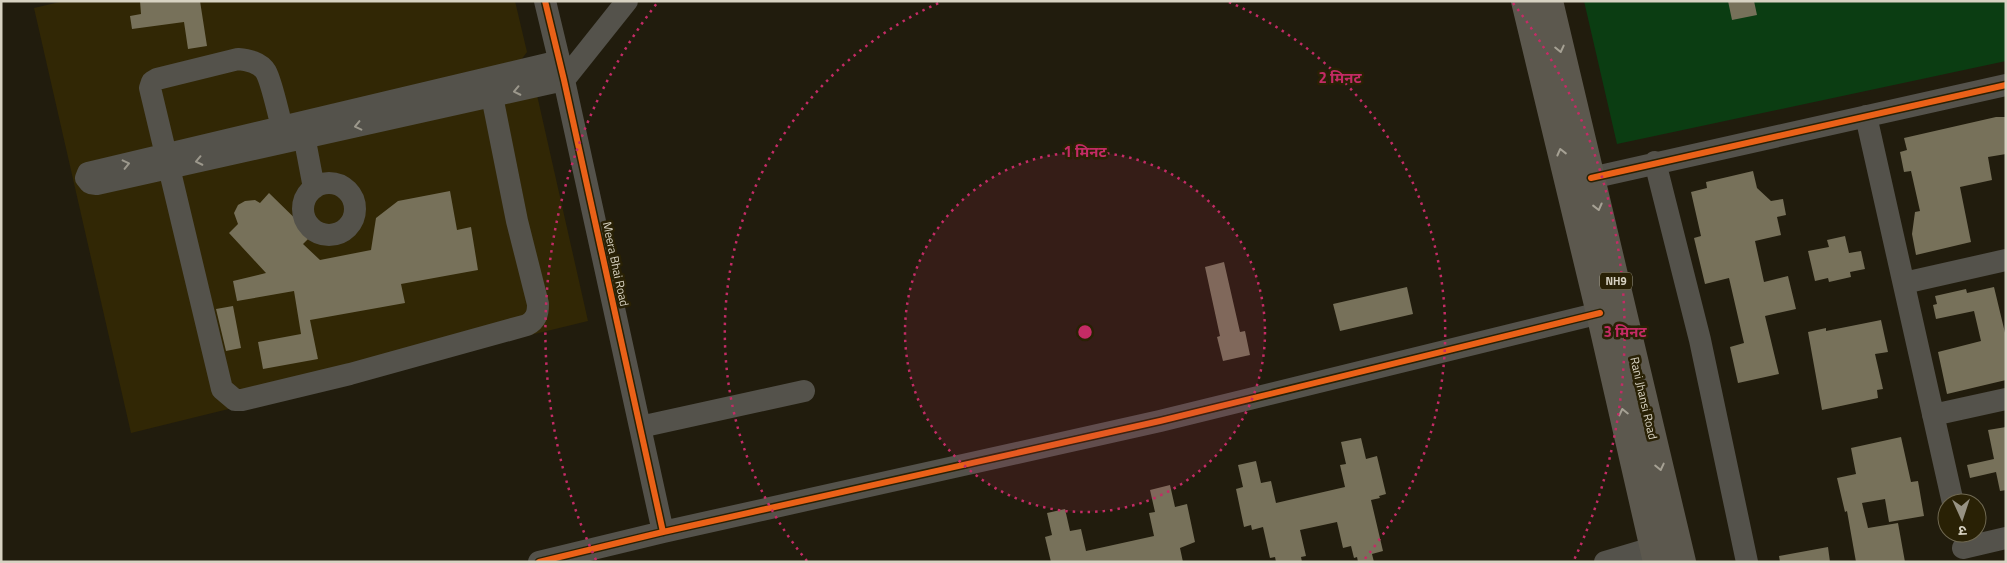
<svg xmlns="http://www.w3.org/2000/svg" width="2007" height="563" font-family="'Titillium Web','Noto Sans Devanagari',sans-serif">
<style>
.built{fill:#312705}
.green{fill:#0b3d12}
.building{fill:#77715a}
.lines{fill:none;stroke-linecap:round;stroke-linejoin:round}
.minor{stroke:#54524b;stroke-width:22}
.highway{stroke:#5c584e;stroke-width:28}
.cycleway-casing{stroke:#292105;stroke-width:9}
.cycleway{stroke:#ea6118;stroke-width:6}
.oneway{stroke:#a6a194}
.oneway2{stroke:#9c988c}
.ring{fill:none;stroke:#c42b65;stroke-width:2.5;stroke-dasharray:2.5 5}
.labels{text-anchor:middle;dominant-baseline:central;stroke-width:5;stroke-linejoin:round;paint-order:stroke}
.shield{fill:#292105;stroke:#a39d89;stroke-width:1}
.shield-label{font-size:11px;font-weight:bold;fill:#d7d2c2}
.street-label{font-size:12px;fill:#d7d2c2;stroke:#292105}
.centre{fill:#c42b65;stroke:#292105;stroke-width:2.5}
.ring-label{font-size:15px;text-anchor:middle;font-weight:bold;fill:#c42b65;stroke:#292105;stroke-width:5;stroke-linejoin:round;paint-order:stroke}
</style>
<rect width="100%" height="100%" fill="#211c0d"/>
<path class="built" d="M64 1H515L527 52 521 60 537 95 588 321 131 433 34 8Z"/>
<path class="green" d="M1584 1H2006V61L1617 144Z"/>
<path class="building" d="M140 1H200L207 46 188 49 184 22 132 29 130 16 141 14Z
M1728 1H1754L1757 15 1732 20Z
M1996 117H2006V154L1988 157 1992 180 1960 187 1971 242 1916 255 1912 234 1915 212 1920 211 1911 171 1904 172 1900 152 1907 150 1904 138Z
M1753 171 1757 188 1771 201 1783 199 1786 215 1777 217 1781 235 1755 241 1764 282 1788 276 1796 309 1765 316 1779 374 1738 383 1730 347 1744 343 1729 278 1705 284 1694 238 1701 236 1691 192 1707 188 1706 182Z
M450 191 457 230 471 227 478 270 401 284 405 303 310 320 318 359 263 369 258 342 301 334 294 291 237 301 233 281 266 273 229 233 238 224 234 213 238 205 245 201 255 200 260 203 269 193 312 235 303 244 320 260 371 250 376 218 398 201Z
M1845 236 1849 253 1861 251 1865 269 1850 272 1851 277 1829 282 1828 278 1815 281 1808 251 1829 247 1827 240Z
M1224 262 1240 332 1245 331 1250 355 1223 361 1217 337 1220 336 1205 267Z
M1407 287 1413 314 1340 331 1333 304Z
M1994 287 2006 337V380L1947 394 1938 352 1981 341 1974 311 1936 319 1933 305 1937 304 1935 296 1966 289 1967 293Z
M233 306 241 348 226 351 216 309Z
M1881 320 1888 352 1875 354 1883 389 1877 390 1878 398 1822 410 1808 332 1826 328V331Z
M2006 427V490L2000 491 1996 472 1970 478 1967 465 1994 459 1988 430Z
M1901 437 1911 482 1918 481 1924 516 1889 522 1885 499 1862 503 1868 528 1898 523 1905 562H1856L1847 511 1845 512 1837 478 1856 474 1851 448Z
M1361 438 1366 459 1377 456 1386 494 1379 496 1380 498 1371 500 1383 551 1372 554 1374 562H1358L1357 557 1354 558 1351 546 1343 548 1337 522 1300 530 1306 556 1301 557 1302 562H1276L1275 557 1270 558 1263 527 1252 530 1251 525 1244 527 1236 489 1243 487 1238 465 1256 461 1261 483 1271 481 1276 503 1345 487 1340 465 1346 464 1341 442Z
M1170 485 1175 507 1187 504 1195 542 1180 548 1183 562H1051L1045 537 1052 535 1047 513 1065 509 1070 531 1081 529 1086 551 1154 536 1149 513 1155 512 1150 490Z
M1828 547 1830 562H1780L1779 556Z"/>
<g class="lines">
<path class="minor" d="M545 1 564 80 663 532
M560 61 88 173 86 178 90 183 97 184 564 80 627 1
M1866 116 1953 503
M302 125 314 188
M282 127C278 113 272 83 266 72 260 62 248 60 238 59L157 79 152 82 150 88 222 389 235 400H242L350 374 527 325C536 320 538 314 538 304L517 221 489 81
M1655 162 1700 340 1747 562
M1591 178 2006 85
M303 209a26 26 0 1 1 52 0a26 26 0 1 1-52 0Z
M1904 283 2006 260
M1933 415 2006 399
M640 427 804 391
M1963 548 2006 538
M539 562 663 532 1160 421 1600 313
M1605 562 1669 543"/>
<path class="highway" d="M1525 1 1600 313 1657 562
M1549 1 1682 562"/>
<defs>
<path id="cycleway" d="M545 1 564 80 663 532
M1591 178 2006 85
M539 562 663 532 1160 421 1600 313"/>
</defs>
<use href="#cycleway" class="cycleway-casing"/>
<use href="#cycleway" class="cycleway"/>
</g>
<defs><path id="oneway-chevron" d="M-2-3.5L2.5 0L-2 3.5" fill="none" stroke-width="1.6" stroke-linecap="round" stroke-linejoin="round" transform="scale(1.25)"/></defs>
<g class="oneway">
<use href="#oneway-chevron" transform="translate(1560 49) rotate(77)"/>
<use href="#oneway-chevron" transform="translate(1561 152) rotate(-104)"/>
<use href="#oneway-chevron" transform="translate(1598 207) rotate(76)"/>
<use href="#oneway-chevron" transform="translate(1623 412) rotate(-103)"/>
<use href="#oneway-chevron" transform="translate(1660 467) rotate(77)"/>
</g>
<g class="oneway2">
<use href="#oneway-chevron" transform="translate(517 91) rotate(168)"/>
<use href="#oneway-chevron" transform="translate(358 126) rotate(167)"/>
<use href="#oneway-chevron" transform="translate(199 161) rotate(168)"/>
<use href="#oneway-chevron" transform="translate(126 164) rotate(-13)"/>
</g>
<circle cx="1085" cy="332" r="180" fill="#c42b65" fill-opacity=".12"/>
<g class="ring">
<circle cx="1085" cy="332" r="180"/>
<path d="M807 561A360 360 0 0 1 941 2M1229 2A360 360 0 0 1 1363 561"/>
<path d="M596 560A540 540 0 0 1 657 3M1513 3A540 540 0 0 1 1574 560"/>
</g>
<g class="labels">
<rect class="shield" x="1600" y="272.5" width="32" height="17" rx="4"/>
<g class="shield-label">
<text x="1616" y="281">NH9</text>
</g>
<g class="street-label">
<text transform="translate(616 264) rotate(78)">Meera Bhai Road</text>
<text transform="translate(1644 398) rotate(77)">Rani Jhansi Road</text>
</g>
</g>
<circle cx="1085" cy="332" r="8" class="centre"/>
<g class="ring-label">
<text x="1340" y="83">2 मिनट</text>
<text x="1085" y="157">1 मिनट</text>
<text x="1625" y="337">3 मिनट</text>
</g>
<rect width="2007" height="563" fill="none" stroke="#d7d2c2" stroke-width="5"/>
<g transform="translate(1962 518) rotate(177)"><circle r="24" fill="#292105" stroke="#6f6851"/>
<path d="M0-4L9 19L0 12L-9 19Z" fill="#979283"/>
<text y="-8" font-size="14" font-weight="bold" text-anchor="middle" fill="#d7d2c2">उ</text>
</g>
</svg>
